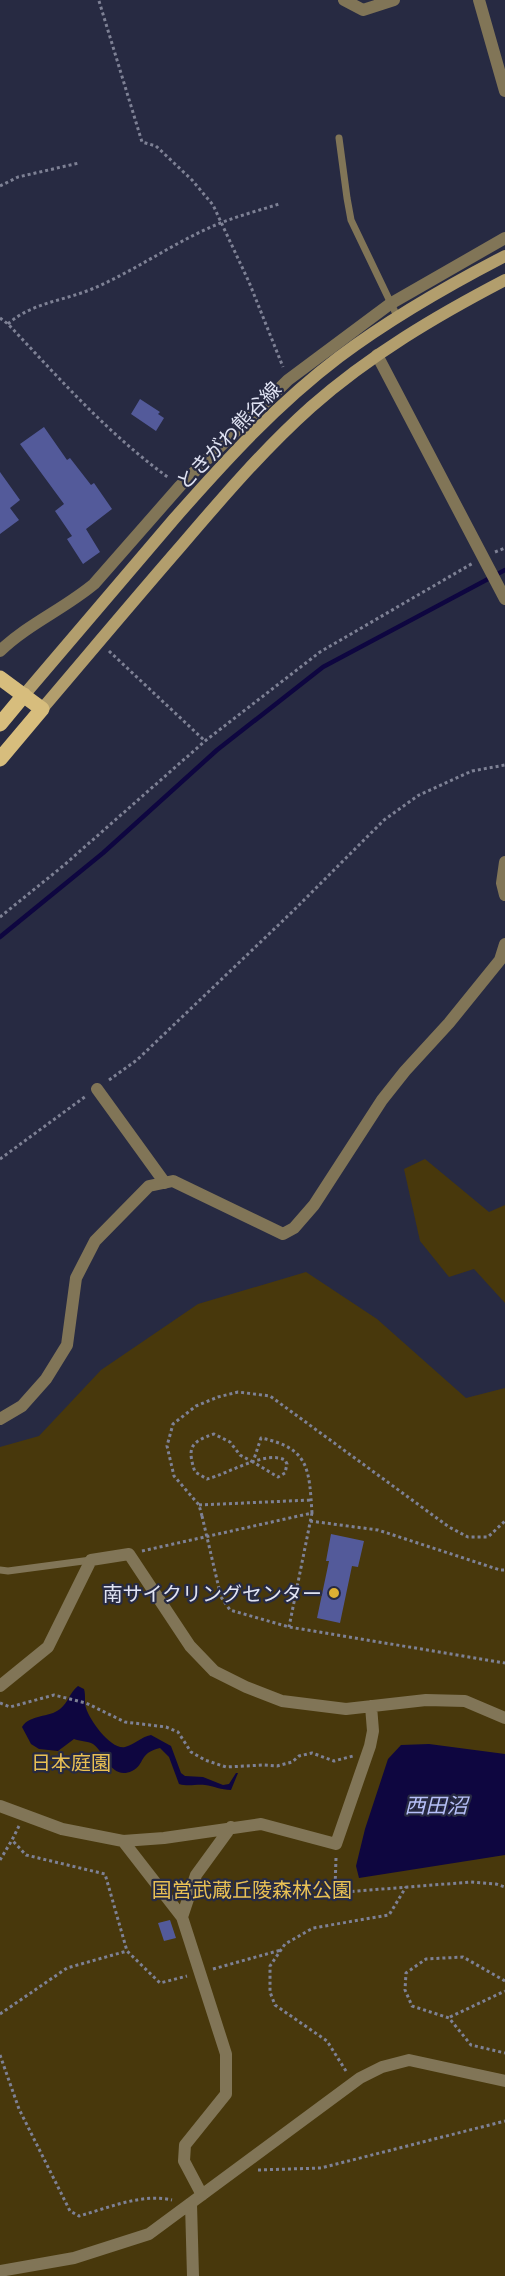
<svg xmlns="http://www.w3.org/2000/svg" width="505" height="2276" font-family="Barlow,'Noto Sans JP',sans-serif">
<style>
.green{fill:#48380c}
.water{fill:#0e0640}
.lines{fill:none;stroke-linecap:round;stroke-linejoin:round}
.stream{stroke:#0e0640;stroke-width:4.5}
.building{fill:#535a9a}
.path{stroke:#7e8195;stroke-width:3;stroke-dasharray:3 3;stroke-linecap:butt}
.lane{stroke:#817557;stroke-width:7}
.street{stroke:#817557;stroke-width:12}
.secondary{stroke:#b29e6d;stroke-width:12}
.primary{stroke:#d7bd7d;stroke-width:15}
.path-bridge{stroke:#7e8195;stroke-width:3;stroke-dasharray:3 3;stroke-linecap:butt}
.poi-dot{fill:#deb133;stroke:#272a42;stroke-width:2}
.labels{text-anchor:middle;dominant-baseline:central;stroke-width:4.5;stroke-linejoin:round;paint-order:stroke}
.street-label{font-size:20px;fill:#e0e3f3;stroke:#272a42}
.poi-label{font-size:20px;fill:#e0e3f3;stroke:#272a42;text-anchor:end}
.park-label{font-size:20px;fill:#e9c054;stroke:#272a42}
.water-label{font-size:21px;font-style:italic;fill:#b6bff8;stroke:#272a42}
</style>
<rect width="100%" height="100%" fill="#272a42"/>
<path class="green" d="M425 1159 489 1212 505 1205V1303L474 1269 449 1277 420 1241 404 1169Z
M306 1272 377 1319 466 1398 505 1388V2276H0V1447L39 1436 101 1370 198 1304Z"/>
<path class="water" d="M78 1686 84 1689C86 1696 84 1703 86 1708 90 1721 111 1750 125 1747 135 1744 141 1737 151 1735L171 1746 181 1773 185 1776 203 1777 223 1785 229 1784 236 1773H238L231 1790C221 1790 214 1786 205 1785 195 1784 189 1787 179 1784L169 1757 160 1748C138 1753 146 1764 132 1771 111 1781 105 1752 93 1744 88 1741 79 1741 74 1739L58 1751 39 1749 31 1744 22 1727C30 1714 49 1718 60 1709 68 1703 70 1692 78 1686Z
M429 1744 505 1754V1855L359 1878 356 1866 365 1829 388 1759 401 1745Z"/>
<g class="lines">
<path class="stream" d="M0 937 103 853 217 750 323 667 505 570"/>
</g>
<path class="building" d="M140 399 160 412 158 414 164 418 156 431 131 414Z
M44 427 67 460 70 458 91 485 94 483 112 509 86 529 100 552 83 564 67 539 72 536 55 511 64 504 20 444Z
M0 472 20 500 10 508 19 520 0 534Z
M331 1534 364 1541 358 1567 352 1566 340 1623 317 1618 329 1561H326Z
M170 1920 176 1938 164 1941 158 1923Z"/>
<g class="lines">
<path class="path" d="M99 1 142 142 156 146 192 180 213 205 249 282 283 367
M0 186 18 177 79 163
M0 318 8 324C59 378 108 434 169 478
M8 324C31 303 63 301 92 289 137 270 177 240 223 222 241 215 261 210 279 204
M495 552 505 548
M109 651 205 741
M0 917 63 866 205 741 320 652 473 563
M109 1080 137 1060 292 912 384 820 419 795 472 771 505 765
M0 1159 86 1096
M253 1462 240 1455 230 1442 214 1434C190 1442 187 1448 195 1472L207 1479C228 1474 265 1450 285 1460L287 1464 285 1473 278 1477 253 1462 261 1438C310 1448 309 1470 312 1513
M199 1505 311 1500
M202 1516 199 1505 174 1476 167 1446 173 1424 196 1406 218 1397 238 1392 270 1396 449 1527 468 1537H488L505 1521
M310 1521 378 1530 500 1570H505
M142 1551 312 1513 289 1627
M221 1597 230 1610 289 1627 505 1663
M0 1703 10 1707 54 1695 86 1703 125 1722 166 1727 178 1732 191 1752 205 1760 226 1767 264 1765 277 1766 292 1762 299 1756 312 1753 334 1761 353 1756
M19 1826 12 1840 26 1855 105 1874 127 1951 160 1983 187 1976
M336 1858 335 1889 345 1892 471 1882 496 1884 505 1887
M0 1860 12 1840
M213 1969 281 1950
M505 1981 463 1957 426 1959 406 1973 405 1990 412 2006 449 2018 471 2045 505 2053
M0 2014 67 1968 127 1951
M450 2017 505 1991
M0 2055 19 2109 70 2211 79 2216C108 2208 142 2193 172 2200
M346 2071 327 2041 275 2005 270 1992V1966L285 1944 313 1928 389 1915 406 1887
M258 2170 321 2168 505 2121"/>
<path class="lane" d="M339 138 347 198 351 220 397 316
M0 1570 8 1571 91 1560"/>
<path class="street" d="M344 0 363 10 394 0
M479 0 505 91
M377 355 505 599
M0 651C28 624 64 609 94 584L180 486 288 380 390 304 505 238
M505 862 502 883 505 895
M97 1089 165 1183
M0 1419 22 1406 46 1379 67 1345 76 1278 95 1241 149 1186 173 1181 283 1234 294 1228 314 1205 382 1100 405 1071 449 1023 500 960 505 944
M0 1686 48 1647 91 1560 129 1554 190 1646 214 1671 246 1687 282 1701 346 1709 426 1700 465 1701 505 1718
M0 1806 62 1829 123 1841 164 1838 261 1824 336 1844 370 1746 373 1731 371 1706
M123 1841 182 1917 226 2054V2094L185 2145 184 2161 202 2195
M182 1917 196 1875 231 1827
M191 2204 193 2276
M0 2271 74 2258 149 2234 360 2078 382 2067 409 2060 505 2081"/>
<path class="secondary" d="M24 695C74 636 124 577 174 519 225 461 277 404 339 357 391 318 447 286 505 256
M42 709C88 655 134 600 181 546 222 498 264 449 311 407 370 355 436 316 505 280"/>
<path class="primary" d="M0 678 42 709 0 759
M0 724 24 695"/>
<path class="path-bridge" d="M202 1516 221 1597"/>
</g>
<circle class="poi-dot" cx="334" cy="1593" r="6"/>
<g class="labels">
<g class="street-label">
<text transform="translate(228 435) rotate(-46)">ときがわ熊谷線</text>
</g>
<g class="poi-label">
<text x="322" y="1593">南サイクリングセンター</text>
</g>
<g class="park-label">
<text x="71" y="1762">日本庭園</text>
<text x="252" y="1889">国営武蔵丘陵森林公園</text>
</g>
<g class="water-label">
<text x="436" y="1804">西田沼</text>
</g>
</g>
</svg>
